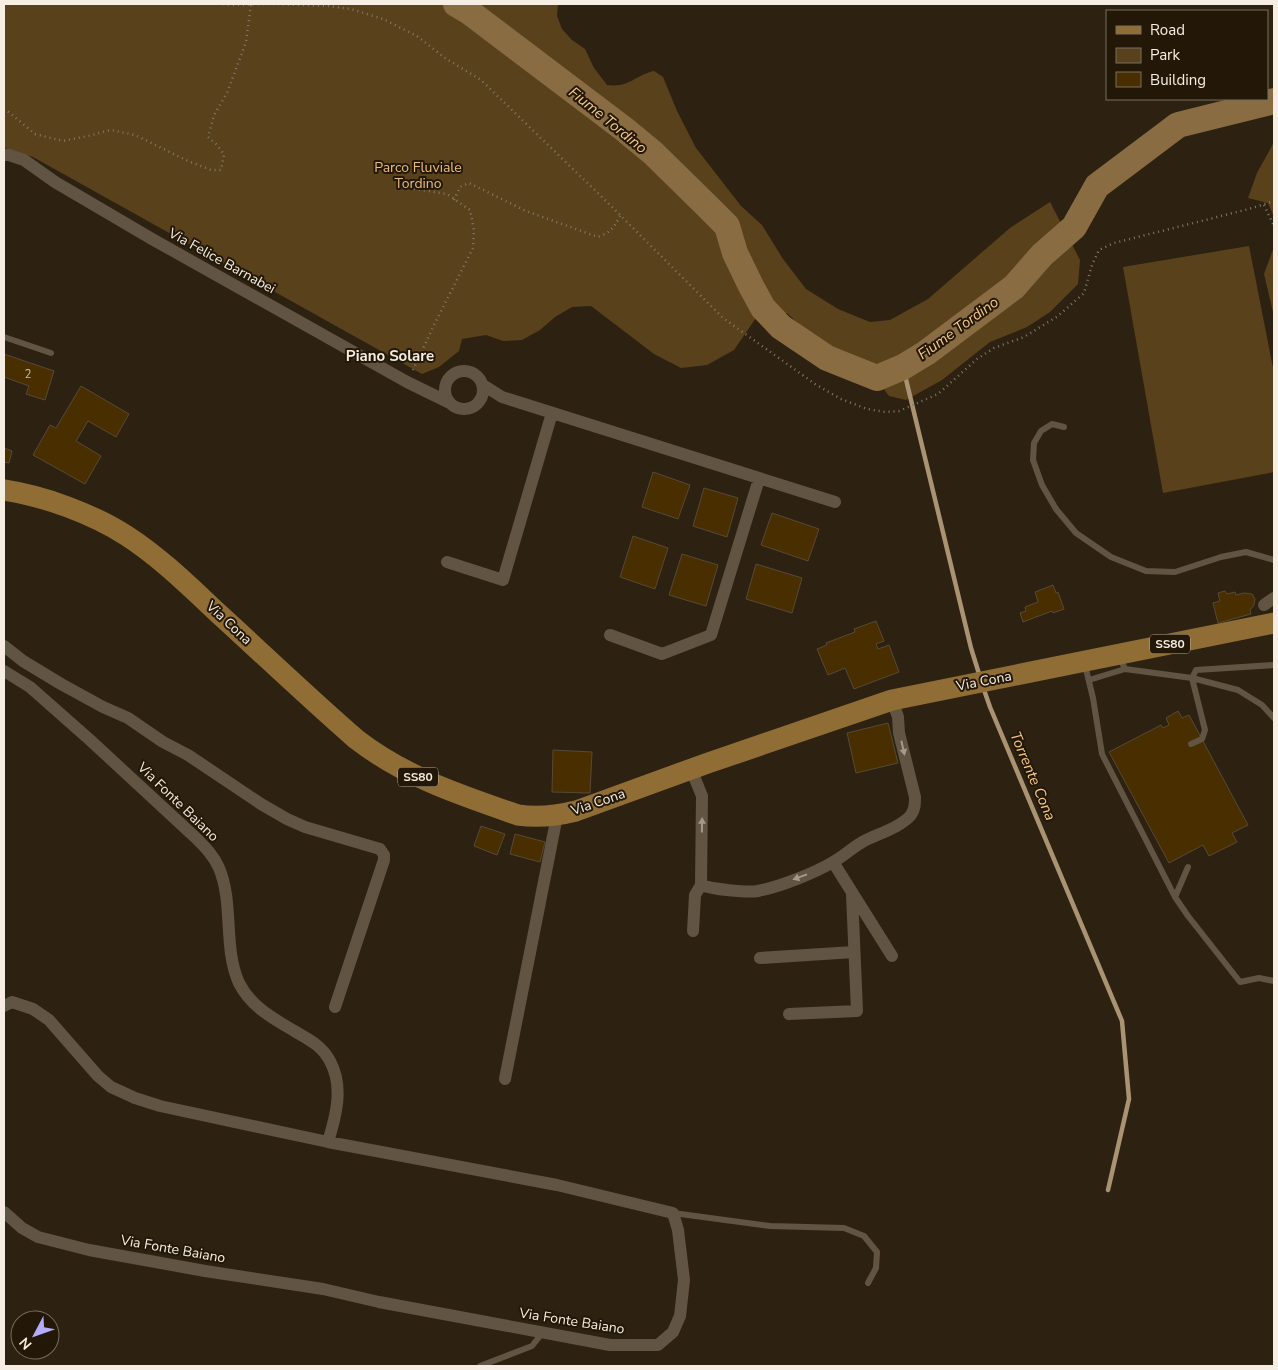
<svg xmlns="http://www.w3.org/2000/svg" width="1278" height="1370" font-family="'Nunito Sans',sans-serif">
<style>
.green{fill:#59411c}
.lines{fill:none;stroke-linecap:round;stroke-linejoin:round}
.stream{stroke:#aa9372;stroke-width:4.5}
.river{stroke:#896c42;stroke-width:26}
.building{fill:#492f00;stroke:#564937}
.path{stroke:#82796a;stroke-width:2.5;stroke-dasharray:1 4;stroke-linecap:butt}
.service{stroke:#615442;stroke-width:6}
.minor{stroke:#615442;stroke-width:12}
.primary{stroke:#906d35;stroke-width:21}
.oneway{fill:#a4998a}
.labels{text-anchor:middle;dominant-baseline:central;stroke-width:4;stroke-linejoin:round;paint-order:stroke}
.number-label{font-size:11px;fill:#cbbeaa}
.shield{fill:#231808;stroke:#b7aea1;stroke-width:1}
.shield-label{font-size:12px;font-weight:bold;fill:#f6eee3}
.park-label{font-size:14px;fill:#ecbd7b;stroke:#231808}
.street-label{font-size:14px;fill:#f6eee3;stroke:#231808}
.water-label{font-size:15px;font-style:italic;fill:#f7c986;stroke:#231808}
.neighbourhood-label{font-size:15px;font-weight:bold;fill:#f6eee3;stroke:#231808}
</style>
<rect width="100%" height="100%" fill="#2d2211"/>
<path class="green" d="M4 4H558L557 16 562 29 572 40 585 49 594 68 607 85C630 88 635 75 654 71L663 77 677 111 696 148 741 206 762 225 783 259 806 289 838 309 870 322 890 320 928 299 1010 228 1050 202 1080 260 1078 284 1050 312 1027 327 990 342 942 380 906 400 889 396 863 361 814 339 787 313 758 315 734 350 707 365 681 368 654 354 591 306 572 307 555 317 540 330 522 340 503 341 486 335 462 339 459 351 439 367 422 374 33 157 4 148Z
M1274 142V217L1268 203 1248 198 1257 173Z
M1249 246 1274 373V472L1163 493 1123 267Z
M1274 247V312H1273L1264 274Z"/>
<g class="lines">
<path class="stream" d="M903 367 971 648 980 677
M983 687 990 707 1122 1021 1129 1099 1108 1190"/>
<path class="river" d="M456 4 468 11 624 129 653 153 705 204 727 226 735 253 751 286 763 308 781 327 827 358 877 378 903 367 926 353 1014 287 1042 255 1074 227 1097 186 1178 125 1274 101"/>
</g>
<path class="building" d="M4 354 54 371 45 400 26 394 29 386 4 377Z
M81 386 129 414 116 437 88 421 76 441 101 456 85 484 33 455 50 425 56 428Z
M4 448 12 451 9 463 4 462Z
M653 472 690 485 678 519 642 507Z
M704 488 738 498 727 537 693 526Z
M772 513 819 529 808 561 761 545Z
M633 536 668 548 655 589 620 577Z
M682 554 718 565 706 606 669 595Z
M756 564 802 578 792 613 746 599Z
M1053 585 1056 593 1058 592 1064 609 1053 613 1052 611 1023 622 1020 613 1026 611 1025 607 1038 602 1035 592Z
M1225 591 1227 594 1235 592 1236 595 1244 593 1252 594 1255 599 1254 605 1250 610 1251 614 1218 623 1213 603 1220 601 1218 593Z
M876 621 884 641 876 644 878 649 889 645 899 672 854 689 845 668 828 675 817 649 827 645 826 643 855 632 854 629Z
M1178 711 1182 718 1189 715 1248 825 1232 833 1237 842 1209 856 1203 845 1169 863 1109 752 1161 725 1163 728 1169 725 1166 718Z
M888 723 898 763 856 773 847 733Z
M553 750 592 752 590 793 552 792Z
M481 826 505 834 497 855 474 846Z
M515 834 545 842 540 862 510 854Z"/>
<g class="lines">
<path class="path" d="M223 4 230 5 271 4 328 6 351 9 383 19 417 36 445 58 481 80 607 202 723 318 815 384 841 399 867 409 885 412 899 411 938 394 977 359 994 348 1024 337 1058 316 1084 293 1092 265 1099 250 1114 243 1249 209 1274 201
M4 109H5L35 134 63 141 88 136 111 130 135 135 188 161 211 170H221L224 154 216 144 208 137 214 115 227 93 246 42 251 4
M409 188 447 194 470 210 474 230 473 248 434 325 412 372
M454 200 460 187 469 183 526 211 598 237C611 232 614 228 620 216
M1264 205 1274 226"/>
<path class="service" d="M4 337 51 353
M1064 427 1052 424 1041 431 1034 443 1033 460 1042 485 1056 509 1076 533 1111 557 1146 571 1175 572 1221 557 1246 552 1274 560
M1120 658 1125 669 1192 678 1196 670 1274 665
M1085 665 1093 698 1102 754 1175 897 1188 867
M1089 680 1125 669
M1191 744 1202 739 1205 730 1192 678 1238 690 1262 705 1274 718
M1175 897 1188 916 1240 982 1259 978 1274 981
M673 1213 770 1226 844 1228 864 1236 877 1252 876 1268 868 1283
M480 1366 532 1346 543 1332"/>
<path class="minor" d="M4 155H9L24 160 55 182 152 239 407 382 450 403
M445 390a19 19 0 1 1 38 0a19 19 0 1 1-38 0Z
M483 385 502 397 835 502
M447 562 503 580 552 413
M1264 605 1274 598
M610 635 662 654 711 635 759 479
M4 646 23 661 61 684 103 707 128 718 163 742 188 755 261 804 287 819 305 827 380 849 384 855V860L335 1007
M4 671 30 687 90 740 196 838C205 847 214 856 219 868 234 903 223 948 239 983 251 1007 274 1019 296 1032 310 1040 322 1046 330 1061 344 1087 336 1116 328 1142L160 1106 135 1098 111 1087 98 1076 49 1020 33 1009 12 1002 4 1006
M691 769 702 796 701 885C712 889 746 893 758 891 779 887 815 873 833 862 844 856 853 847 864 841 878 834 901 827 911 815 915 809 915 804 915 797L899 733 898 717 892 700
M833 862 892 956
M693 931 695 895 701 885
M760 958 854 952
M789 1014 857 1011 852 894
M505 1079 557 816
M4 1212 22 1228 38 1237 89 1250 205 1271 323 1289 379 1302 610 1345H658L673 1332 680 1316 684 1280 678 1230 673 1213 557 1185 328 1142"/>
<path class="primary" d="M4 490C44 496 93 514 127 536 161 558 190 587 219 614 265 656 310 699 356 739 405 777 460 795 518 815 538 818 556 816 576 811L708 763 892 700 1274 623"/>
</g>
<defs><path id="oneway-solid" d="M-6-.8H1V-3.2L6.5 0L1 3.2V.8H-6Z" transform="scale(1.25)"/></defs>
<g class="oneway">
<use href="#oneway-solid" transform="translate(903 748) rotate(77)"/>
<use href="#oneway-solid" transform="translate(702 825) rotate(-89)"/>
<use href="#oneway-solid" transform="translate(800 877) rotate(160)"/>
</g>
<g class="labels">
<g class="number-label">
<text x="28" y="374">2</text>
</g>
<g class="shield">
<rect x="1150" y="634.5" width="40" height="19" rx="4"/>
<rect x="398" y="767.5" width="40" height="19" rx="4"/>
</g>
<g class="shield-label">
<text x="1170" y="644">SS80</text>
<text x="418" y="777">SS80</text>
</g>
<g class="park-label">
<text x="418" y="167">Parco Fluviale<tspan x="418" dy="16">Tordino</tspan></text>
</g>
<g class="street-label">
<text transform="translate(222 261) rotate(29)">Via Felice Barnabei</text>
<text transform="translate(229 623) rotate(43)">Via Cona</text>
<text transform="translate(984 681) rotate(-11)">Via Cona</text>
<text transform="translate(178 802) rotate(44)">Via Fonte Baiano</text>
<text transform="translate(598 802) rotate(-19)">Via Cona</text>
<text transform="translate(173 1249) rotate(10)">Via Fonte Baiano</text>
<text transform="translate(572 1321) rotate(9)">Via Fonte Baiano</text>
</g>
<g class="water-label">
<text transform="translate(608 120) rotate(39)">Fiume Tordino</text>
<text transform="translate(958 328) rotate(-36)">Fiume Tordino</text>
<text transform="translate(1033 776) rotate(67)">Torrente Cona</text>
</g>
<g class="neighbourhood-label">
<text x="390" y="356">Piano Solare</text>
</g>
</g>
<rect width="1278" height="1370" fill="none" stroke="#f6eee3" stroke-width="10"/>
<rect x="1106" y="10" width="162" height="90" fill="#231808" stroke="#776e60"/>
<rect x="1116" y="26" width="25" height="8" fill="#906d35" stroke="#776e60"/>
<text x="1150" y="35" font-size="15" fill="#f6eee3">Road</text>
<rect x="1116" y="48" width="25" height="15" fill="#59411c" stroke="#776e60"/>
<text x="1150" y="60" font-size="15" fill="#f6eee3">Park</text>
<rect x="1116" y="72" width="25" height="15" fill="#492f00" stroke="#776e60"/>
<text x="1150" y="85" font-size="15" fill="#f6eee3">Building</text>
<g transform="translate(35 1335) rotate(229)"><circle r="24" fill="#231808" stroke="#776e60"/>
<path d="M0-4L9 19L0 12L-9 19Z" fill="#b1adfa"/>
<text y="-8" font-size="14" font-weight="bold" text-anchor="middle" fill="#f6eee3">N</text>
</g>
</svg>
